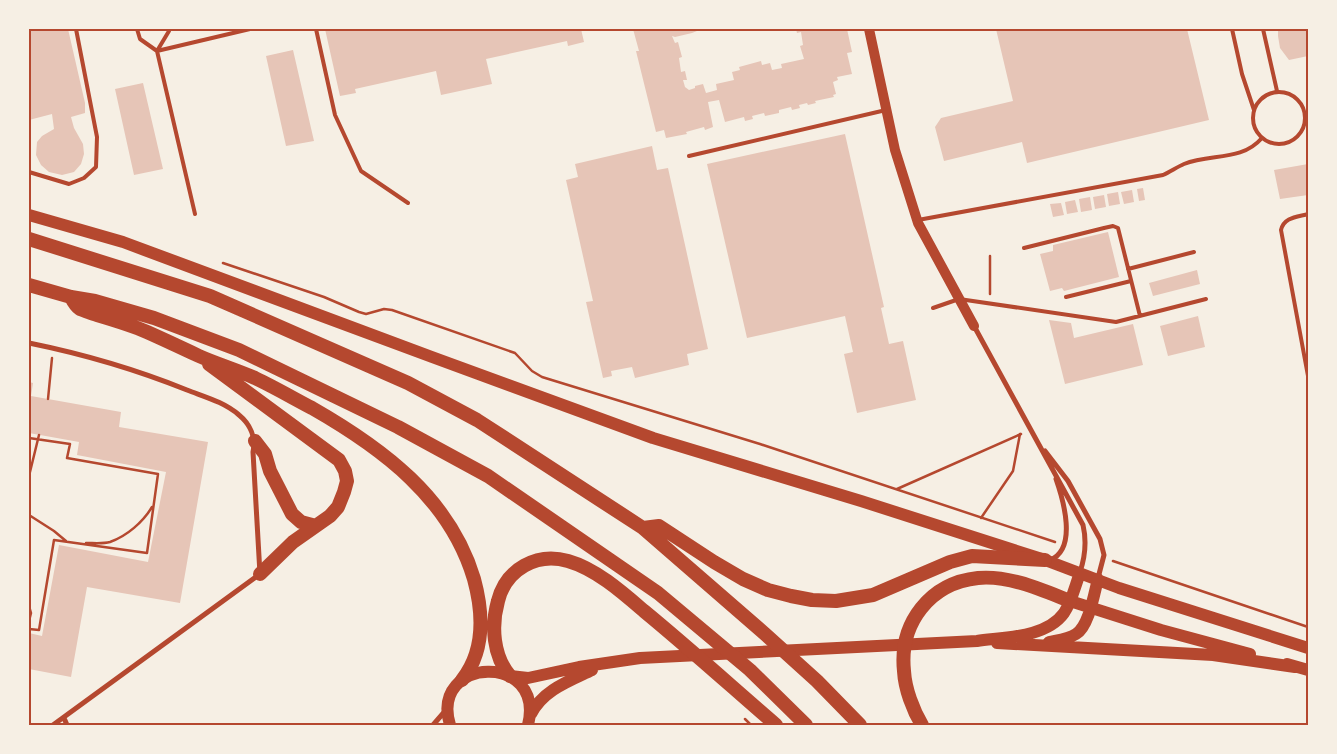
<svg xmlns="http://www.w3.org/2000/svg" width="1337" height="754" font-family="Figtree,sans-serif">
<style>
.building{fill:#e6c5b7}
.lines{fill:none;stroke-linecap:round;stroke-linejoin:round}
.path{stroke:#b5482f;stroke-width:2.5}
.service{stroke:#b5482f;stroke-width:4}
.minor{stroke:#b5482f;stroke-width:5}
.secondary{stroke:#b5482f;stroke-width:10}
.primary{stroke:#b5482f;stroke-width:12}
.trunk{stroke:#b5482f;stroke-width:14}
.neatline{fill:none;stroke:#b5482f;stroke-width:2}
</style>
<rect width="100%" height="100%" fill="#f6efe4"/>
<path class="building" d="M29 29H68L85 103V113L71 117 74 128 83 144 84 154 81 164 74 172 62 175 49 172 41 165 36 155 37 142 42 136 54 129 52 114 29 120Z
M325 29H581L584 42 568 46 567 41 486 59 492 84 455 92 441 95 436 71 355 89 356 93 340 96Z
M633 29H702L692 33 675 37 672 36 675 43 678 42 682 57 679 58 681 72 685 71 687 80H683L685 87 689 90 695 88V86L703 84 706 93 717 90 716 84 734 80 732 72 740 70 739 67 761 61 762 65 770 63 772 70 782 68 781 64 804 59 800 46 803 45 801 32 797 33 796 29H847L852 52 847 53 852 74 837 77 838 80 833 82 836 94 833 95 834 97 815 101 816 103 808 105 807 103 799 105 800 108 792 110 791 107 779 110V113L765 116 764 113 752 116 753 119 745 121 744 117 725 122 719 100 708 102 713 127 705 130 704 127 686 132 687 134 666 138 664 130 656 132 636 51H639Z
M996 29H1187L1209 120 1027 163 1022 142 944 161 935 127 941 118 1013 101Z
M1278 29H1308V56L1289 60 1280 48 1278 36Z
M293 50 314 141 286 146 266 56Z
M143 83 163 169 134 175 115 89Z
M845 134 884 307 881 308 889 344 903 341 916 400 857 413 844 354 853 352 845 316 747 338 707 164Z
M652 146 657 170 668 168 708 349 687 354 689 365 635 378 632 367 611 371 612 376 603 378 586 302 593 301 566 180 578 177 575 164Z
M1308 164V195L1280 199 1274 170Z
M1143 188 1145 200 1139 201 1137 189Z
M1132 190 1134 202 1124 204 1121 192Z
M1118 192 1120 204 1109 206 1107 194Z
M1104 195 1106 207 1095 209 1093 197Z
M1090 197 1092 210 1081 212 1079 199Z
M1075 200 1078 212 1067 214 1065 202Z
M1061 203 1064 215 1053 217 1050 204Z
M1108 232 1119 277 1064 291 1062 288 1050 291 1040 254 1053 251V245Z
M1197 270 1200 284 1153 296 1149 283Z
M1198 316 1205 347 1168 356 1160 326Z
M1049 320 1071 323 1074 338 1133 324 1143 365 1065 384Z
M29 382 33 383 31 396 121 412 119 427 208 442 180 603 87 587 71 677 29 669V633L42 636 59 545 148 562 166 472 77 455 79 442 29 433Z"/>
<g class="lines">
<path class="path" d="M223 263 324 297 359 312 366 314 384 309 392 310 515 353 532 371 542 377 760 444 1055 542
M990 294V256
M48 399 52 358
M29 438 70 444 67 458 158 474 147 553 54 540 39 630 29 629
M29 476 39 435
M897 489 1021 434
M29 515 54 531 66 541
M981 518 1013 471 1020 434
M86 543C94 543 103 544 110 542 127 536 143 522 152 507
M1113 561 1308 627
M29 606 31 613 29 621
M745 719 751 725"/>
<path class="service" d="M137 29 140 39 157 51 169 31V29
M316 29 335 115 361 171 408 203
M1232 29 1242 74 1254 110
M1263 29 1277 91
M1253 118a26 26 0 1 1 52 0a26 26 0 1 1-52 0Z
M689 156 886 110
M29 172 69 184 84 178 96 167 97 137 76 29
M195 214 157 51 250 29
M1308 214C1297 217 1284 217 1281 230L1308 376
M918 220 1163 175C1170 172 1177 167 1184 164 1211 153 1241 162 1262 138
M1024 248 1104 228 1113 226 1118 228 1140 316
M1128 269 1194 252
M1066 297 1131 281
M933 308 959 299 1116 322 1206 299"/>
<path class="minor" d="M974 326 1083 525C1087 542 1085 557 1080 572
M29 343C83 354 135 369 187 390 205 397 224 402 239 415 250 424 256 437 253 452L260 574 53 725
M1045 451 1068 481 1100 539 1104 555 1098 578
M1050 560C1078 549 1063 499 1056 479
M64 718 67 725
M433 725 446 710"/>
<path class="secondary" d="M869 29 895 150 918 223 974 326"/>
<path class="primary" d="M29 215 123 242 432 357 653 438 861 501 1045 560 1119 588 1308 648
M1070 601 1161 630 1250 654
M1049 642C1058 640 1068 639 1076 634 1089 626 1094 594 1098 579
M997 643 1213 655 1295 667
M1287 664 1308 670
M510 676 528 678 579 667 640 658 977 641C1004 637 1046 638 1064 613 1072 601 1075 586 1080 573
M531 714C543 690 569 681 592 670
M450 725C429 656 546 652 528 725"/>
<path class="trunk" d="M29 239 210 296 408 383 477 420 643 528 765 634 817 681 860 725
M29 285 71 297 95 301 154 318 239 350 398 427 488 476 658 593 750 670 806 725
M71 297C73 301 76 306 80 309 85 311 92 313 97 315 114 320 131 325 147 332 165 340 182 348 199 356 217 364 237 370 255 378 274 387 293 398 312 408 382 448 450 498 474 579 483 612 485 651 462 680
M209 364 339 460 345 471 347 481 344 492 338 507 330 516 293 542 260 574
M255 441 265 454 270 471 292 514 301 522 316 526
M643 528 659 526 714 562 743 579 768 590 791 596 812 600 836 601 873 595 950 562 972 556 1045 560
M510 676C493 656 491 626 498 601 506 569 537 552 568 561 596 569 622 592 644 611 689 648 732 687 776 725
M922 725C913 710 905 689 904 671 899 623 930 583 978 578 1009 575 1042 590 1070 601"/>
</g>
<rect width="1337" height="754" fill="none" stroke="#f6efe4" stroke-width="60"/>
<rect x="30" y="30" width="1277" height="694" class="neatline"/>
</svg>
